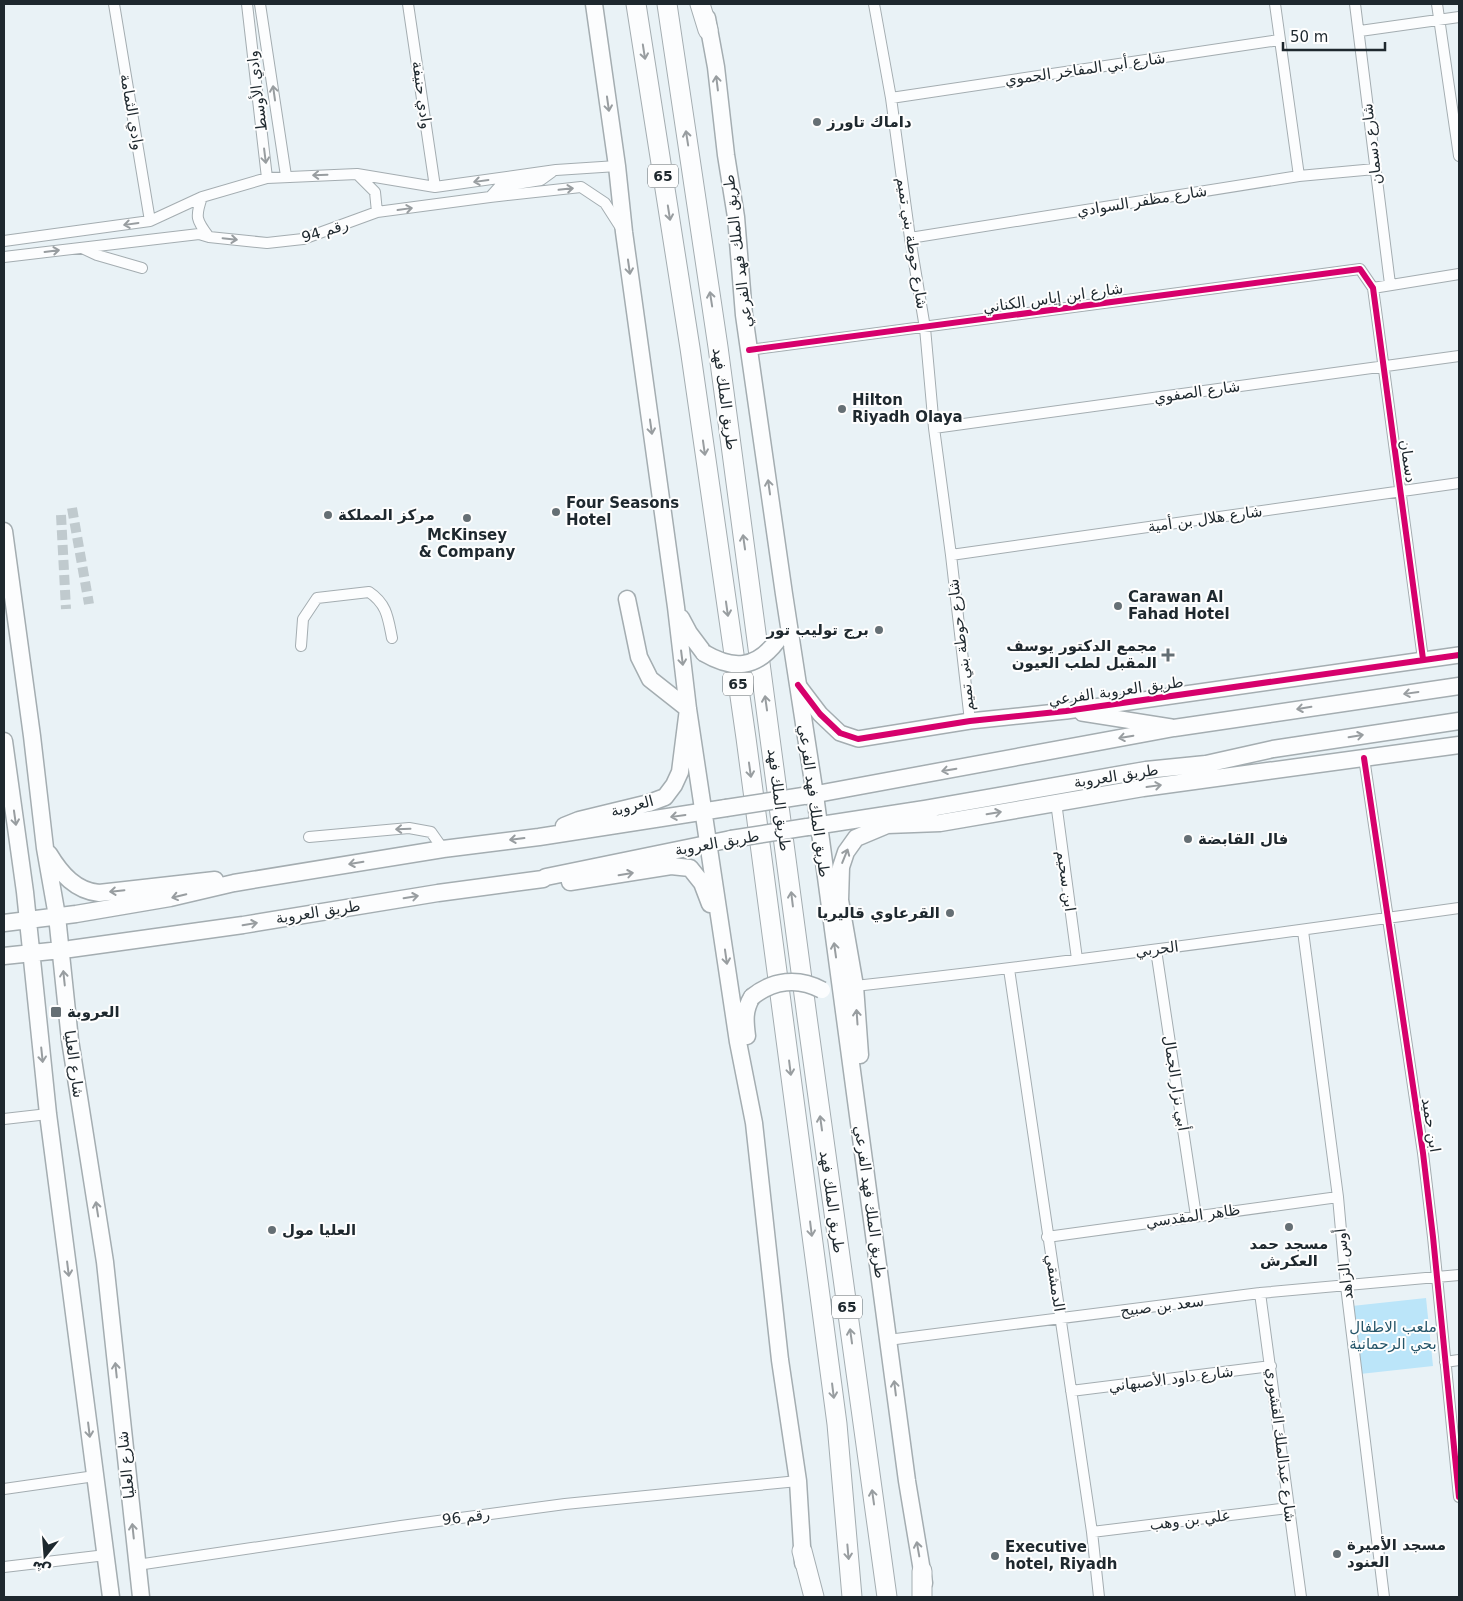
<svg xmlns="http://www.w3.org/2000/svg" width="1463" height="1601" font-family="'DejaVu Sans','Noto Naskh Arabic',sans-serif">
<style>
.green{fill:#bbe5f9}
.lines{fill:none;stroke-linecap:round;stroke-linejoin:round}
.street-tunnel{stroke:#c0cace;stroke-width:10;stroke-dasharray:10 5;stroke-linecap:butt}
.street-casing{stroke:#a4adb1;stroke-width:12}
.secondary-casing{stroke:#a4adb1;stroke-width:18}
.primary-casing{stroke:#a4adb1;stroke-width:19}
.highway-casing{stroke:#a4adb1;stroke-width:21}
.street{stroke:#fcfdfe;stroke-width:10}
.secondary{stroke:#fcfdfe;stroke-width:15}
.primary{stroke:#fcfdfe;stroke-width:16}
.highway{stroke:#fcfdfe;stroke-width:19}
.primary-bridge-casing{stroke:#a4adb1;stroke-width:19;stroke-linecap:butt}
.primary-bridge{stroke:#fcfdfe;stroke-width:16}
.cycleway-casing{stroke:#fefefe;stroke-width:9}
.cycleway{stroke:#d6006c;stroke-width:6}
.oneway{stroke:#989da0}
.poi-dot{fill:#656f74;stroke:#fefefe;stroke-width:2}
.labels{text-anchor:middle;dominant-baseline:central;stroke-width:4;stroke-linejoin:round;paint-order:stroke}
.shield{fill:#fefefe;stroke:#61686c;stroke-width:1}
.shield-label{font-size:14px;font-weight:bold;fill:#1e282e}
.street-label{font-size:15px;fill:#1e282e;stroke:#fefefe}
.poi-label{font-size:15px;font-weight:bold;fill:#1e282e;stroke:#fefefe;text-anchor:start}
.park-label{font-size:15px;fill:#255569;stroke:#fefefe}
</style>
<rect width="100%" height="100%" fill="#e9f2f6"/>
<path class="green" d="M1426 1298 1433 1366 1360 1374 1352 1306Z"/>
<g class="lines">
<path class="street-tunnel" d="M72 508 89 604
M61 515 66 609"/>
<defs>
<path id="street" d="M114 4 150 221
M247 4 267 178
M260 4 286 176
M408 4 435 187
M874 4 891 98 910 238 925 328 934 428 951 555 970 721
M1275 4 1299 176
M1355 4 1390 284
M1437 4 1459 156
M1360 31 1459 17
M891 98 1279 40
M357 174 375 192 377 212
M202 197C195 217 196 220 209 237
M490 197 499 187 541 180 552 172
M910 238 1299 176 1375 169
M4 241 150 221 202 197 267 178 357 174 435 187 556 170 617 166
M82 248 97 255 142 268
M4 257 199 234 209 237 267 243 303 239 377 212 490 197 581 187 605 203 621 228
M1373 288 1459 274
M749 350 1360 269 1373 288 1423 659
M934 428 1459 356
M951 555 1459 483
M301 646 303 619 317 598 369 592C387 604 388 618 392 638
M1364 758 1423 1153 1433 1237 1459 1497
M1056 802 1077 959
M309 837 409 828 431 832 443 849
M1303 931 1338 1197 1346 1286 1384 1597
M1156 950 1196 1216
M1009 969 1092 1532 1099 1597
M855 986C1057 964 1258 936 1459 908
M4 1119 48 1114
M1047 1237 1338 1197
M1260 1293 1301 1597
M888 1340 1260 1293 1459 1275
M1445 1362 1459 1360
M1071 1391 1271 1366
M4 1489 95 1476
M1092 1532 1288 1508
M137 1565 401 1526 565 1504 798 1481
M4 1567 106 1555"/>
<path id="secondary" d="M798 685 820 714 840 733 858 739 970 721 1066 711 1459 655
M1082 713 1171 727"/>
<path id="primary" d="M594 4 617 166 624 232 676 607 688 709 738 1042 754 1123 780 1360 798 1481 803 1563
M707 18 716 67 726 155 736 217 744 315 784 594 815 795 907 1481 924 1583
M4 531 32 736 45 848 57 916 70 1040 105 1262 141 1597
M681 618 689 633 704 653
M4 741 25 892 48 1114 111 1597
M806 796 1174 728 1459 686
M564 826 579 820 649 803 665 797 674 785 680 772 688 709 650 679 639 657 627 599
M808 827 925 809 1146 770 1206 764 1273 749 1459 721
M49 854C61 874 76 891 99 893L215 880
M570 882 671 866 690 868 702 883 710 904
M4 923 76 914 170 898 234 883 443 849 539 837 726 808
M4 956 70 949 243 925 438 893 543 879 546 877 731 839
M747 1036C745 1021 744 1010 752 997
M860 1055 855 986 840 900 841 867 846 852 856 838 887 825 940 823 1143 788 1459 745"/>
<path id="highway" d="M636 4 690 348 746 738 837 1424 852 1597
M667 4 718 347 807 1017 887 1597
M700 4 708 30
M802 1551 814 1597
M922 1597V1571"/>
</defs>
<use href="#street" class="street-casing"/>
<use href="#secondary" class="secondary-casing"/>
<use href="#primary" class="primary-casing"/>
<use href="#highway" class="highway-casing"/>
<use href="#street" class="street"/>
<use href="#secondary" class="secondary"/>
<use href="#primary" class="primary"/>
<use href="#highway" class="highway"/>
<defs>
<path id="primary-bridge" d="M704 653C733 670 756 669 777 641
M726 808 803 796
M731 839 807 827
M752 997C773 980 798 977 822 990"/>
</defs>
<use href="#primary-bridge" class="primary-bridge-casing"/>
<use href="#primary-bridge" class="primary-bridge"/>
<defs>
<path id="cycleway" d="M749 350 1360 269 1373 288 1423 659
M798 685 820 714 840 733 858 739 970 721 1066 711 1459 655
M1364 758 1423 1153 1433 1237 1459 1497"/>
</defs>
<use href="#cycleway" class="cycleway-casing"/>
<use href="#cycleway" class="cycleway"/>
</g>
<defs><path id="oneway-shaft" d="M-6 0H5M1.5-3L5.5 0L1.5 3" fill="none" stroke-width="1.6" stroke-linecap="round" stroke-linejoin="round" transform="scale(1.25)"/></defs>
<g class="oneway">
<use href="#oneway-shaft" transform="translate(644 52) rotate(81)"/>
<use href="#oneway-shaft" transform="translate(717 83) rotate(-97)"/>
<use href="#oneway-shaft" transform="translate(274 93) rotate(-98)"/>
<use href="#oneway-shaft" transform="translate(608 104) rotate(82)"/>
<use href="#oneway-shaft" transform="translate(687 138) rotate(-99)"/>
<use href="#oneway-shaft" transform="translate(265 156) rotate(83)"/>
<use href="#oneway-shaft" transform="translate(320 175) rotate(178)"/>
<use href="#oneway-shaft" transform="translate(481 181) rotate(172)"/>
<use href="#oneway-shaft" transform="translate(566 189) rotate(-6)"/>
<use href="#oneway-shaft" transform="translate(405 209) rotate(-8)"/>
<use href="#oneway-shaft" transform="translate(669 213) rotate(81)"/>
<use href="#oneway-shaft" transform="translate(131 224) rotate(172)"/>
<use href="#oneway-shaft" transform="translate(230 239) rotate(6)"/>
<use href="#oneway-shaft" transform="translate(52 251) rotate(-7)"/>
<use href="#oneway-shaft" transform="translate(629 267) rotate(82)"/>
<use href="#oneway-shaft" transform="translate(711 299) rotate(-99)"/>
<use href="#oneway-shaft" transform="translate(651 427) rotate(82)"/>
<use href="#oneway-shaft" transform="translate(704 448) rotate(82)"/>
<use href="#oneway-shaft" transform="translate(769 487) rotate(-98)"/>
<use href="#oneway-shaft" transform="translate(744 542) rotate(-98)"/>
<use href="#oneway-shaft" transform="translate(727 609) rotate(82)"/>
<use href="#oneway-shaft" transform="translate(682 658) rotate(83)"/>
<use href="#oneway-shaft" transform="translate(1411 693) rotate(172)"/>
<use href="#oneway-shaft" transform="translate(766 703) rotate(-98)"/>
<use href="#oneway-shaft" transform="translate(1304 708) rotate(171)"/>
<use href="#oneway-shaft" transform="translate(1356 736) rotate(-9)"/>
<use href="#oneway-shaft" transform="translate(1126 737) rotate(170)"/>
<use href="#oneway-shaft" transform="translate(750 770) rotate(82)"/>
<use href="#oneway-shaft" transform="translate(949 770) rotate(170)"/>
<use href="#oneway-shaft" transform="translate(1154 786) rotate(-8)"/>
<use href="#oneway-shaft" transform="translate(994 813) rotate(-9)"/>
<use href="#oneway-shaft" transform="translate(678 816) rotate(172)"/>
<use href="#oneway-shaft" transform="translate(15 818) rotate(82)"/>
<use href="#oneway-shaft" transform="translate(403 829) rotate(178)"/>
<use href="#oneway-shaft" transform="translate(517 839) rotate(173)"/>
<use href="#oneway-shaft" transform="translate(845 856) rotate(-68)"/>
<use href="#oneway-shaft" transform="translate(356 863) rotate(171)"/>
<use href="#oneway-shaft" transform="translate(626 874) rotate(-9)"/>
<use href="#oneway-shaft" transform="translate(117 891) rotate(174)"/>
<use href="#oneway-shaft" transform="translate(179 896) rotate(167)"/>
<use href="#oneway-shaft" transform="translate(411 897) rotate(-9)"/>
<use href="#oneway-shaft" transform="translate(792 899) rotate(-97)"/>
<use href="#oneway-shaft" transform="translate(250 924) rotate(-9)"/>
<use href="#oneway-shaft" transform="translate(835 950) rotate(-98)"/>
<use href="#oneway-shaft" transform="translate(726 957) rotate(82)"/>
<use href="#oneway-shaft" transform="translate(64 978) rotate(-96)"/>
<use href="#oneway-shaft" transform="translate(857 1017) rotate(-94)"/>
<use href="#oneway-shaft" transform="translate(42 1055) rotate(84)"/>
<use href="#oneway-shaft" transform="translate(790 1068) rotate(83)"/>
<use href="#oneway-shaft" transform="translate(821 1123) rotate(-98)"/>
<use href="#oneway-shaft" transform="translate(97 1209) rotate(-99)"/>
<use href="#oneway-shaft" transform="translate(811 1229) rotate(83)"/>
<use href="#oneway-shaft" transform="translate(68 1269) rotate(83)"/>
<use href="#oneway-shaft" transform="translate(851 1336) rotate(-98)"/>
<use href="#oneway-shaft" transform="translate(116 1370) rotate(-96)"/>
<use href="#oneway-shaft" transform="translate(895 1388) rotate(-97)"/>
<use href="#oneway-shaft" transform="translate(833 1391) rotate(83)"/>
<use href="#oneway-shaft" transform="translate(89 1430) rotate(83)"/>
<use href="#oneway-shaft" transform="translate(873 1497) rotate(-98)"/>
<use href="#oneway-shaft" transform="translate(133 1531) rotate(-96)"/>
<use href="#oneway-shaft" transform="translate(918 1549) rotate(-100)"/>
<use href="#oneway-shaft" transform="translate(848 1552) rotate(85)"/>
</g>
<g class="poi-dot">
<circle cx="817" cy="122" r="5"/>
<circle cx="842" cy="409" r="5"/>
<circle cx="556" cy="512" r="5"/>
<circle cx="328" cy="515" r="5"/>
<circle cx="467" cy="518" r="5"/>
<circle cx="1118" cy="606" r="5"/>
<circle cx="879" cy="630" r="5"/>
<path d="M1165.5 647.5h5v5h5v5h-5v5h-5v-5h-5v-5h5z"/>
<circle cx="1188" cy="839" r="5"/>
<circle cx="950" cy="913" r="5"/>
<rect x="50" y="1006" width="12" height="12" rx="2.5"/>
<circle cx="1289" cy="1227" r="5"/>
<circle cx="272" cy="1230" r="5"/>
<circle cx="1337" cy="1554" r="5"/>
<circle cx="995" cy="1556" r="5"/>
</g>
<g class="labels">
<g class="shield">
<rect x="648" y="164.5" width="30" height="23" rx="4"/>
<rect x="723" y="672.5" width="30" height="23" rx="4"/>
<rect x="832" y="1295.5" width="30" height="23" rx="4"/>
</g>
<g class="shield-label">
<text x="663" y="176">65</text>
<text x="738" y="684">65</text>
<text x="847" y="1307">65</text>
</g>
<g class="street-label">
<text transform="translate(1085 69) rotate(-8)">شارع أبي المفاخر الحموي</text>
<text transform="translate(257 91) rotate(-97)">وادي الأوسط</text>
<text transform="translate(422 95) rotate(82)">وادي حنيفة</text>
<text transform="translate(132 112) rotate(80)">وادي الثمامة</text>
<text transform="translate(1372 144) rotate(-97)">شارع دسمان</text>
<text transform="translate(1142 201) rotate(-9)">شارع مظفر السوادي</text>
<text transform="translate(325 231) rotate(-17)">رقم 94</text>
<text transform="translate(912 243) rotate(81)">شارع حوطة بني تميم</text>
<text transform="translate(738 251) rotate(-97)">طريق الملك فهد الفرعي</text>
<text transform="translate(1053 298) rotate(-8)">شارع ابن إياس الكناني</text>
<text transform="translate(1197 392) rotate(-8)">شارع الصفوي</text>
<text transform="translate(725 399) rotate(82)">طريق الملك فهد</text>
<text transform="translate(1408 461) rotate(82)">دسمان</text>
<text transform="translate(1205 519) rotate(-8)">شارع هلال بن أمية</text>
<text transform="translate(961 645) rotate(-97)">شارع حوطة بني تميم</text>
<text transform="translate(1116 691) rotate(-8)">طريق العروبة الفرعي</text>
<text transform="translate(1116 776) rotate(-9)">طريق العروبة</text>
<text transform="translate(779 800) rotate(83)">طريق الملك فهد</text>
<text transform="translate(814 801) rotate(82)">طريق الملك فهد الفرعي</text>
<text transform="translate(632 806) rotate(-15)">العروبة</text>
<text transform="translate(717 843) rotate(-10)">طريق العروبة</text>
<text transform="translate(1066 881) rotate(82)">ابن سحيم</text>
<text transform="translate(318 912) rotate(-9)">طريق العروبة</text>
<text transform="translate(1157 949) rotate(-7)">الحربي</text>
<text transform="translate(74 1064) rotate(82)">شارع العليا</text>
<text transform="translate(1176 1083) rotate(81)">أبي نزار الجمال</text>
<text transform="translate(1431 1125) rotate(81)">ابن حميد</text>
<text transform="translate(832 1202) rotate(82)">طريق الملك فهد</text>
<text transform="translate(870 1202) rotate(82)">طريق الملك فهد الفرعي</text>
<text transform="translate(1193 1216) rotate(-8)">ظاهر المقدسي</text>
<text transform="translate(1344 1264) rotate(-96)">أوس الزاهد</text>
<text transform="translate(1055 1283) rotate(81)">الدمشقي</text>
<text transform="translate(1162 1306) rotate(-7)">سعد بن صبيح</text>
<text transform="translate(1171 1379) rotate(-7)">شارع داود الأصبهاني</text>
<text transform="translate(1281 1445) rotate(83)">شارع عبدالملك القشوري</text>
<text transform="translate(126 1465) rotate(-96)">شارع العليا</text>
<text transform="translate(466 1517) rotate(-7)">رقم 96</text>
<text transform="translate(1190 1520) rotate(-7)">علي بن وهب</text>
</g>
<g class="poi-label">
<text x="827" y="122">داماك تاورز</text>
<text x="852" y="400">Hilton<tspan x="852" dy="17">Riyadh Olaya</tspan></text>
<text x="566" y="503">Four Seasons<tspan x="566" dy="17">Hotel</tspan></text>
<text x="338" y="515">مركز المملكة</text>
<text x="467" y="535" text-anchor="middle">McKinsey<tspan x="467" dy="17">&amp; Company</tspan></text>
<text x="1128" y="597">Carawan Al<tspan x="1128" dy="17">Fahad Hotel</tspan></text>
<text x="869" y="630" text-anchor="end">برج توليب تور</text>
<text x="1157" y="646" text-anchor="end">مجمع الدكتور يوسف<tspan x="1157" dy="17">المقبل لطب العيون</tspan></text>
<text x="1198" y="839">فال القابضة</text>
<text x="940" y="913" text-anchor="end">القرعاوي قاليريا</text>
<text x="67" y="1012">العروبة</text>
<text x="282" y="1230">العليا مول</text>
<text x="1289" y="1244" text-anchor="middle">مسجد حمد<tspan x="1289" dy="17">العكرش</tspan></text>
<text x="1347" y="1545">مسجد الأميرة<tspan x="1347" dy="17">العنود</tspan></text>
<text x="1005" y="1547">Executive<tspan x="1005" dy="17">hotel, Riyadh</tspan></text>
</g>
<g class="park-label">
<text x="1393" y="1327">ملعب الاطفال<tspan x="1393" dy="17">بحي الرحمانية</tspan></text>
</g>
</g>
<rect width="1463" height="1601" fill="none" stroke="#1e282e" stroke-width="10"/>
<g transform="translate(45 1556) rotate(197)" stroke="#fefefe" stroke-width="4" paint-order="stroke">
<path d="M0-4L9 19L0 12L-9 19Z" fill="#1e282e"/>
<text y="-8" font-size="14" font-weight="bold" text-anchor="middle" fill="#1e282e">ش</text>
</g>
<path d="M1283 42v8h102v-8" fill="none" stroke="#1e282e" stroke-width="2.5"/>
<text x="1290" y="42" font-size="15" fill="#1e282e" stroke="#fefefe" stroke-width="4" paint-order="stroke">50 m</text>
</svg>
